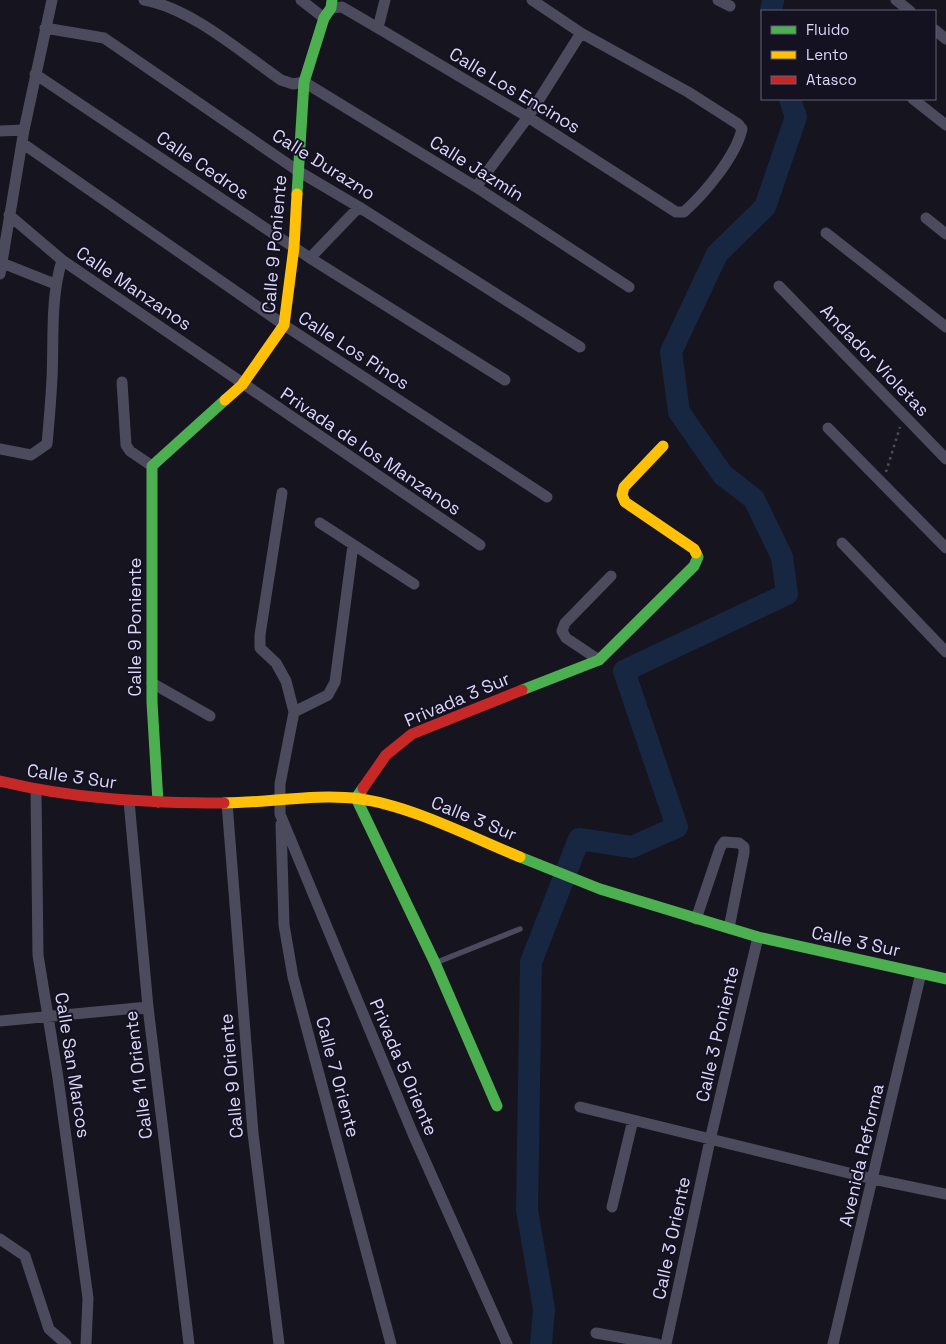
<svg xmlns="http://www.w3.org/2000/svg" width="946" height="1344" font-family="'Space Grotesk',sans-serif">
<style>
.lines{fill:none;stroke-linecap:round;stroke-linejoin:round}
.river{stroke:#172741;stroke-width:22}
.path{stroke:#46505a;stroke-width:2.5;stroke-dasharray:2.5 4;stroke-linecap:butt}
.lane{stroke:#4c4a5d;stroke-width:5.5}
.street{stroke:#4c4a5d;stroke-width:11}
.fast{stroke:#4caf50;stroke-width:11}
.slow{stroke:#ffc107;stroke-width:11}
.jam{stroke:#c62828;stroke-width:11}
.labels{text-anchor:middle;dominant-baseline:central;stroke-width:4;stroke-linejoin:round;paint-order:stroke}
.street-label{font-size:18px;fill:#dbd7f9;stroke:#141121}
</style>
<rect width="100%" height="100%" fill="#16141e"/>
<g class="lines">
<path class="river" d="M771 11 773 0
M541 1344 544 1309 527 1210 531 962 579 839 632 847 677 827 624 671 787 594 782 557 754 499 723 475 679 412 671 352 717 254 765 207 796 117 790 99"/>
<path class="path" d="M886 472 900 427"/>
<path class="lane" d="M435 963 520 929"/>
<path class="street" d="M144 0C191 8 242 53 281 80L293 84 304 82 476 187 629 287
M301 0 324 18
M718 0 730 6
M896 0 910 11
M331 8 342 7 378 28 528 117 676 212H684C705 193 736 156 742 129L738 124 688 92 581 33 532 0
M45 28 104 38 298 171 359 207 580 347
M378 28 385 0
M935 30 946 39
M35 74 310 258 505 380
M913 99 946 125
M0 131 24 130
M22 143 284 325 547 497
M476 187 528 117 581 33
M9 215 62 260 480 545
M926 218 946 234
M826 233 946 327
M310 258 359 207
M2 263 55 284
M0 274 24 130 52 0
M779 286 946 459
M122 382 126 445 130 451 152 466
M828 428 946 548
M0 449 31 455 47 444C49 422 51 400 52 378 54 338 50 300 62 260
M282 493 260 635V648L276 663 286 681 294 712 280 784V814L413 1134 507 1344
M320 523 414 584
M842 543 946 652
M599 660 566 638 562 631 565 623 611 576
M152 683 210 716
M294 712 328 695 335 682 353 545
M36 791 38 955 58 1078 88 1298 86 1344
M129 801 148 1007 189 1344
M227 803 253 1133 279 1344
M281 824 284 925 293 977 391 1344
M696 919 720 848 724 842 739 843 744 847V853L729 928
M0 1021 148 1007
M580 1107 873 1179 946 1194
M612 1207 633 1120
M0 1239 25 1256 49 1329 66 1344
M596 1333 657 1344
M666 1344 710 1140 758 937
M833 1344 921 973"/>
<path class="fast" d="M297 194 304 82 324 18 331 8 332 0
M522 690 599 660 694 566 698 557 696 553
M363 788 356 798 435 963 497 1106
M158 802 152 702V466L225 400
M520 857 600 889 758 937 946 979"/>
<path class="slow" d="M225 400 242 385 284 325 294 247 297 194
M663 446 624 487 622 495 625 502 694 549 696 553
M224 803C269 803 315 793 360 799 409 805 473 838 520 857"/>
<path class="jam" d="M0 781C74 799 148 803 224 803
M363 788 386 755 412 734 522 690"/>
</g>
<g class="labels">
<g class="street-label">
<text transform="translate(515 90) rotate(31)">Calle Los Encinos</text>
<text transform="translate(324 164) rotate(32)">Calle Durazno</text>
<text transform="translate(203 165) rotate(34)">Calle Cedros</text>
<text transform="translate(477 168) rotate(32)">Calle Jazmín</text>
<text transform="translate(274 244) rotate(-85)">Calle 9 Poniente</text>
<text transform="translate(134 288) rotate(34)">Calle Manzanos</text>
<text transform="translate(354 350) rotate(33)">Calle Los Pinos</text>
<text transform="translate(875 360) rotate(46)">Andador Violetas</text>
<text transform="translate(371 451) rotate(34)">Privada de los Manzanos</text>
<text transform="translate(134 627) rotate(-90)">Calle 9 Poniente</text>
<text transform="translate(457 699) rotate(-23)">Privada 3 Sur</text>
<text transform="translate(72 776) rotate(8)">Calle 3 Sur</text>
<text transform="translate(474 818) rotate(22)">Calle 3 Sur</text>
<text transform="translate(856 941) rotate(12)">Calle 3 Sur</text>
<text transform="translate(717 1034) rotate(-77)">Calle 3 Poniente</text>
<text transform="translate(73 1065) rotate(81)">Calle San Marcos</text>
<text transform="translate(404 1067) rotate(67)">Privada 5 Oriente</text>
<text transform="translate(138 1075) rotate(-97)">Calle 11 Oriente</text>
<text transform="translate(231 1076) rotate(-95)">Calle 9 Oriente</text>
<text transform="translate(338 1077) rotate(75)">Calle 7 Oriente</text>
<text transform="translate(861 1155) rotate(-77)">Avenida Reforma</text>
<text transform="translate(671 1238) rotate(-78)">Calle 3 Oriente</text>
</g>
</g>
<rect x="761" y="10" width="175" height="90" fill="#141121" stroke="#646077"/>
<rect x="771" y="26" width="25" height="8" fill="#4caf50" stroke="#646077"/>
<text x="806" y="35" font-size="15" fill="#dbd7f9">Fluido</text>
<rect x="771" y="51" width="25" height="8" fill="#ffc107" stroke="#646077"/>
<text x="806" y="60" font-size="15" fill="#dbd7f9">Lento</text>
<rect x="771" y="76" width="25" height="8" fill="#c62828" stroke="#646077"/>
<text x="806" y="85" font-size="15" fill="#dbd7f9">Atasco</text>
</svg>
